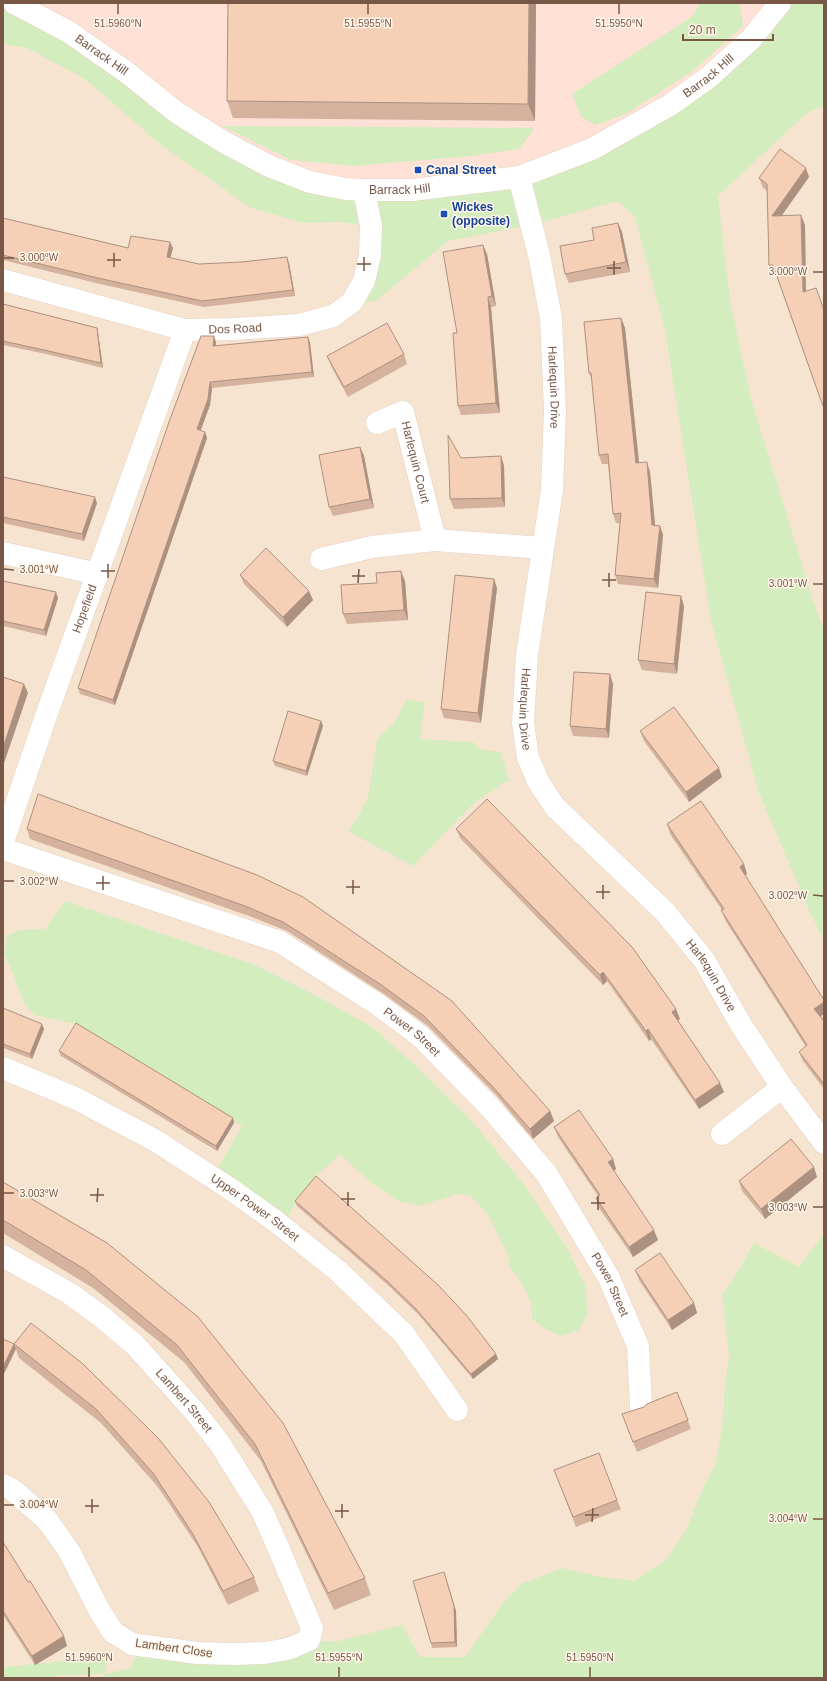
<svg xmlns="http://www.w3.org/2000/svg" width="827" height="1681" font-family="Arial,sans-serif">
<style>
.residential{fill:#f7e4d0}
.commercial{fill:#ffe1d5}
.green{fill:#d3edbf}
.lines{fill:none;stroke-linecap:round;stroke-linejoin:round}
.minor-casing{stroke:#e5d0bf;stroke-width:23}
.minor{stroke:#fff;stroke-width:22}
.wall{fill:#d4b29d}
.shaded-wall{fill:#ac9180}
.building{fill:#f6cfb7;stroke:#ac9180}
.ticks{fill:none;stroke:#785746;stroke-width:1.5}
.transit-dot{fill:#1a4fb4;stroke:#fff6ea;stroke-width:1.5}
.labels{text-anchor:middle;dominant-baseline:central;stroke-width:3;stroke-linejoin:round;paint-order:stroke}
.street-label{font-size:12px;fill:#785746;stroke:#fff6ea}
.transit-label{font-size:12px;font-weight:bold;fill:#164399;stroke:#fff6ea;text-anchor:start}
.ticks-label{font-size:10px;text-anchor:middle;fill:#785746;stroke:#fff6ea;stroke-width:3;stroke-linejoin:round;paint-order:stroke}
</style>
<rect width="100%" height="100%" fill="#fef3e2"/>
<path class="residential" d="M824 3V1332L670 1678H3V15Z"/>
<path class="commercial" d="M14 3H780L709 77 519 177 310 182Z"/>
<path class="green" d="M3 3H14L310 182 519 177 670 105 780 3H824V106L807 113 718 196 730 300 751 399 813 600 824 631V941L809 910 759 793 711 621 665 330 635 217 618 201 531 225 448 241 376 301 352 302 371 226 339 222 303 223 249 207 160 144 85 79 27 48 3 44Z
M699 3H740L743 26 693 71 626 114 596 125 581 117 572 94 693 16Z
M222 126 535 128 519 149 473 156 354 166 291 160Z
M407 700 425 702 420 739 473 742 482 750 501 752 509 780 475 802 413 866 349 832 368 798 377 739 394 723Z
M65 901 253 964 315 995 372 1027 416 1066 471 1120 521 1181 566 1246 585 1285 588 1314 579 1330 561 1336 545 1329 532 1319 531 1303 521 1282 510 1267 507 1253 489 1216 471 1196 457 1194 419 1206 398 1201 371 1182 340 1155 316 1176 289 1213V1232L210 1176 220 1164 242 1126 159 1073 75 1024 34 1015 24 1004 12 971 4 954 7 936 19 930 45 929Z
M824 1233V1678H104V1674L53 1676 51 1678H3V1667L108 1657 105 1674 131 1668 142 1645 163 1649 309 1640 335 1642 402 1625 420 1657H465L503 1603 521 1584 563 1568 597 1576 634 1581 668 1558 686 1530 704 1486 716 1462 722 1429 725 1384 729 1357 722 1294 733 1280 754 1243 799 1267Z"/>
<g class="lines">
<defs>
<g id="minor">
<path id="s1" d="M14 3 69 32 129 74 176 112 222 141 269 166 310 182 346 189 364 190H412L519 177 592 149 670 105 709 77 751 39 780 3"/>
<path id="s2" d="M519 177 539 255 551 318 555 410 552 490 527 655 523 723 528 758 539 783 555 807 664 911 704 960 741 1025 782 1087 824 1143"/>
<path id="s3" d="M3 280 185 330 233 329 299 325 333 316 352 302 364 281 370 255 371 226 364 190"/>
<path id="s4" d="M377 423 403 412 435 540"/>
<path d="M3 553 98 574"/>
<path d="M321 559 372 547 435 540 543 548"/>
<path id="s5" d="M3 842 47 713 185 330"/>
<path id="s6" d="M3 849 280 942 377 1004 420 1036 488 1105 546 1173 609 1278 638 1346 641 1406"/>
<path id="s7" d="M3 1068 77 1099 156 1141 229 1188 274 1220 338 1271 404 1334 457 1410"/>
<path d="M722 1134 782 1087"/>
<path id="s8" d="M3 1256 69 1293 102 1317 135 1345 195 1412 220 1444 262 1511 278 1547 312 1628 309 1640 288 1649 264 1653 233 1654 197 1653 132 1644 113 1632 99 1610 69 1551 47 1520 13 1490 3 1485"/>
</g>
</defs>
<use href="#minor" class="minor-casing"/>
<use href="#minor" class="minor"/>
</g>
<path class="wall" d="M228 3H536L535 121 233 118 227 101Z
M809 177 782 215 805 225 806 291 820 398 776 274 772 275 769 265 767 191 763 188 759 178Z
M3 218 128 248H173L170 258 199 264 289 263 295 296 204 307 100 284 3 260Z
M618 223 622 232 630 272 569 283 565 274 594 240Z
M487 254 496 306 491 307 500 413 461 415 458 406Z
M3 304 97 328 98 333 103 368 46 354 3 345Z
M621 318 625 328 639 463 650 472 655 525 660 526 663 535 658 588 618 584 615 575 620 523H616L613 514 608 464H602L599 455 592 380 589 373Z
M308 337 310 343 314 377 212 388 210 405 200 431 205 432 207 438 115 705 80 694 78 688 216 342V346Z
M404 354 407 364 348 397 331 366 327 356Z
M360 447 364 456 374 508 333 516 329 507Z
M501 456 504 466 505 507 454 509 450 499Z
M3 477 97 503 84 541 3 523Z
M240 575 313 600 287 627 244 584Z
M3 581 58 598 46 636 3 626Z
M405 581 408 620 347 624 343 614 377 583Z
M497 588 481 723 444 718 441 709Z
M684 606 677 674 642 670 638 660Z
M613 684 609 738 573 736 570 726Z
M323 726 307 776 275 766 273 761Z
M640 731 722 777 689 802 644 741Z
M667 824 744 864 747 874 745 875 824 1000V1014L821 1016 824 1021V1089L803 1061 799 1052 806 1047 725 920 722 910 670 834Z
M27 829 257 875 550 1111 554 1121 533 1139 497 1096 428 1026 384 994 287 931 249 916 30 839Z
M456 829 680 1019 678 1020 724 1092 699 1109 651 1039 649 1041 607 981 603 985 460 838Z
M3 1008 44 1029 32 1059 3 1048Z
M59 1051 233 1118 234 1123 217 1151 61 1056Z
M554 1127 613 1159 616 1169 614 1171 658 1240 633 1257 599 1208 596 1198 598 1196 558 1137Z
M817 1177 765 1219 742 1191 739 1181Z
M3 1182 107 1243 365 1578 371 1595 334 1610 261 1461 184 1362 93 1288 3 1233Z
M295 1201 496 1354 498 1359 473 1379 418 1314 389 1286 297 1206Z
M635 1270 694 1303 697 1313 672 1330 639 1280Z
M31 1323 254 1577 259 1591 228 1605 198 1547 158 1487 101 1423 19 1358 14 1344Z
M677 1392 691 1429 637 1452 622 1414 644 1407Z
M558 1480 617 1500 621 1509 576 1527Z
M3 1542 28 1582 64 1636 67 1646 35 1665 3 1615Z
M444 1572 456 1611 457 1647 432 1648 431 1643Z"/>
<path class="shaded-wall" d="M529 3H536L535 121 528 104Z
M806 168 809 177 775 225 772 216Z
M801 215 805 225 806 302 803 292Z
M618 223 622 232 630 272 626 262Z
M170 242 173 248 169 263 167 257Z
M483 245 487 254 496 306 492 296Z
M287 257 289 263 295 296 293 290Z
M488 297 491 307 500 413 496 403Z
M621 318 625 328 640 473 636 463Z
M97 328 98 333 103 368 101 363Z
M214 336 216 342 215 352 213 346Z
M308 337 310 343 314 377 312 372Z
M210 382 212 388 210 405 199 435 197 429Z
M205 432 207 438 115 705 113 700Z
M360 447 364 456 374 508 370 499Z
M501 456 504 466 505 507 502 498Z
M647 462 650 472 656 535 652 525Z
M95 497 97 503 84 541 82 534Z
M660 526 663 535 658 588 654 579Z
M401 571 405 581 408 620 404 610Z
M494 579 497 588 481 723 478 713Z
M309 591 313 600 287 627 283 617Z
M56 592 58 598 46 636 44 630Z
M681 596 684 606 677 674 674 664Z
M610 674 613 684 609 738 606 729Z
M24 684 28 693 3 766V748Z
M321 721 323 726 307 776 306 771Z
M719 768 722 777 689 802 686 792Z
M744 864 747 874 744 876 740 867Z
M603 972 607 981 603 985 600 975Z
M824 1002V1014L818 1018 814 1009Z
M676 1009 680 1019 676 1022 672 1012Z
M42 1024 44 1029 32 1059 30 1054Z
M648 1029 651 1039 649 1041 646 1031Z
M720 1083 724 1092 699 1109 695 1100Z
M550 1111 554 1121 533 1139 530 1129Z
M233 1118 234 1123 217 1151 216 1146Z
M613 1159 616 1169 612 1172 608 1162Z
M814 1167 817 1177 765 1219 761 1209Z
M654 1230 658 1240 633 1257 629 1247Z
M694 1303 697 1313 672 1330 668 1320Z
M14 1344 16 1349 3 1376V1367Z
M496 1354 498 1359 473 1379 471 1374Z
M444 1572 456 1611 457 1647 455 1642Z
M64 1636 67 1646 35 1665 32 1656Z"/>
<path class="building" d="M228 3H529L528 104 227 101Z
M780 149 806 168 772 216 801 215 803 292 816 288 824 310V409L773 265H769L767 184 759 178Z
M3 218 128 248 131 236 170 242 167 257 199 264 242 262 287 257 293 290 202 301 98 278 3 255Z
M618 223 626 262 565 274 560 246 594 240 592 228Z
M483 245 492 296 488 297 496 403 458 406 453 333H457L443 252Z
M3 304 97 328 101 363 44 350 3 341Z
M621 318 636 463 647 462 652 525 660 526 654 579 615 575 621 513 613 514 608 454 599 455 591 373H589L584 322Z
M387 323 404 354 344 387 327 356Z
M201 336H214L213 346 308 337 312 372 210 382 208 399 197 429 205 432 113 700 78 688 169 422Z
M448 435 461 458 501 456 502 498 450 499Z
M360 447 370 499 329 507 319 455Z
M3 477 95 497 82 534 3 517Z
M266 548 309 591 283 617 240 575Z
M401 571 404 610 343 614 341 585 377 583 376 573Z
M455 575 494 579 478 713 441 709Z
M3 581 56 592 44 630 3 621Z
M646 592 681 596 674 664 638 660Z
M574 672 610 674 606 729 570 726Z
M3 677 24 684 3 748Z
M674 707 719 768 686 792 640 731Z
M288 711 321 721 306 771 273 761Z
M38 794 257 875 303 897 452 1001 550 1111 530 1129 493 1087 424 1016 380 984 283 922 245 906 27 829Z
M487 799 632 947 676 1009 672 1012 720 1083 695 1100 648 1029 646 1031 603 972 600 975 456 829Z
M701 801 744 864 740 867 824 1000V1002L814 1009 824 1021V1084L799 1052 807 1045 721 910 724 909 667 824Z
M3 1008 42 1024 30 1054 3 1044Z
M76 1023 233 1118 216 1146 59 1051Z
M579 1110 613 1159 608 1162 654 1230 629 1247 596 1198 600 1195 554 1127Z
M791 1139 814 1167 761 1209 739 1181Z
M316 1176 438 1285 467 1316 496 1354 471 1374 416 1309 387 1281 295 1201Z
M3 1182 107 1243 198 1317 283 1423 365 1578 328 1593 255 1444 177 1345 86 1270 3 1220Z
M660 1253 694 1303 668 1320 635 1270Z
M31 1323 83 1364 158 1438 209 1502 254 1577 223 1591 193 1534 153 1473 96 1409 14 1344Z
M3 1339 14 1344 3 1367Z
M677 1392 688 1420 633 1442 622 1414 644 1407 647 1404Z
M599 1453 617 1500 573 1517 554 1470Z
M3 1542 28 1582 30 1581 64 1636 32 1656 3 1611Z
M444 1572 454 1606 455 1642 431 1643 413 1581Z"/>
<path class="ticks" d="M118 14V4M368 14V4M619 14V4M4 258H14M107 260H121M357 264H371M114 267V253M607 268H621M364 271V257M813 272H823M614 275V261M4 569 14 570M101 571H115M352 576H365M108 578V564M602 580H616M358 583 359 569M813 584H823M609 587V573M4 881H14M96 883H110M346 887H360M103 890V876M596 892H610M353 894V880M813 895 823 896M603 899V885M4 1193H14M90 1195H104M341 1199H355M97 1202 98 1188M591 1203H605M348 1206V1192M813 1207H823M598 1210V1196M4 1505H14M85 1506H99M335 1511H349M92 1513V1499M585 1515H599M342 1518V1504M813 1519H823M592 1522 593 1508M89 1677V1667M339 1677V1667M590 1677V1667"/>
<g class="transit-dot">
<rect x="414" y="166" width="8" height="8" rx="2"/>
<rect x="440" y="210" width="8" height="8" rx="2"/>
</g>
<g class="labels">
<g class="street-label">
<text stroke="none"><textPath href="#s1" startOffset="102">Barrack Hill</textPath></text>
<text stroke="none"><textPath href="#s1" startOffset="774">Barrack Hill</textPath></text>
<text stroke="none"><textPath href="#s1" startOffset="438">Barrack Hill</textPath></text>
<text stroke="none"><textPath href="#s3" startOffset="239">Dos Road</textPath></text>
<text stroke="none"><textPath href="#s2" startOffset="214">Harlequin Drive</textPath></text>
<text stroke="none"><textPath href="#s4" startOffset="80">Harlequin Court</textPath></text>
<text stroke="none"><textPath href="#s5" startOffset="247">Hopefield</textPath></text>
<text stroke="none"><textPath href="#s2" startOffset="538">Harlequin Drive</textPath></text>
<text stroke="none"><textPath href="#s2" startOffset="874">Harlequin Drive</textPath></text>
<text stroke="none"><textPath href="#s6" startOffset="452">Power Street</textPath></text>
<text stroke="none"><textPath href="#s7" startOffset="289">Upper Power Street</textPath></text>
<text stroke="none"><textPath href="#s6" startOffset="776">Power Street</textPath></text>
<text stroke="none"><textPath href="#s8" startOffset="234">Lambert Street</textPath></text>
<text transform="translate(174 1648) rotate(8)">Lambert Close</text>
</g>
<g class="transit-label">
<text x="426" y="170">Canal Street</text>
<text x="452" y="207">Wickes<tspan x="452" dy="14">(opposite)</tspan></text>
</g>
</g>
<g class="ticks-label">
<text x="118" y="27">51.5960°N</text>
<text x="368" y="27">51.5955°N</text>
<text x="619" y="27">51.5950°N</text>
<text x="39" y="261">3.000°W</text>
<text x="788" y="275">3.000°W</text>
<text x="39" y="573">3.001°W</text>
<text x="788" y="587">3.001°W</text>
<text x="39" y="885">3.002°W</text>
<text x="788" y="899">3.002°W</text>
<text x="39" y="1197">3.003°W</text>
<text x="788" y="1211">3.003°W</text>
<text x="39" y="1508">3.004°W</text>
<text x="788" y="1522">3.004°W</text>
<text x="89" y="1661">51.5960°N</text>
<text x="339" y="1661">51.5955°N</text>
<text x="590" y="1661">51.5950°N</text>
</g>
<rect width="827" height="1681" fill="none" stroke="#785746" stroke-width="8"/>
<path d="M683 34v6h90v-6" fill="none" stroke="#785746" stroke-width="2"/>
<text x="689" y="34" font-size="12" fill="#785746" stroke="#fff6ea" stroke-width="3" paint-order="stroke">20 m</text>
</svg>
